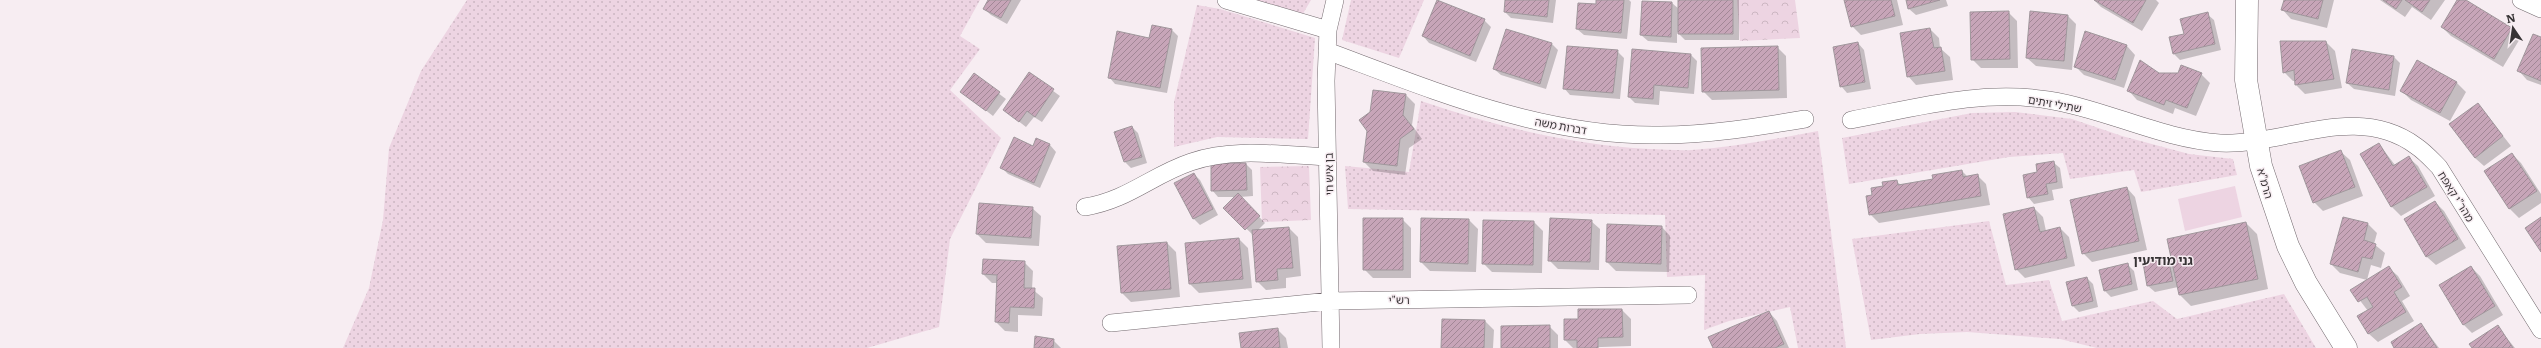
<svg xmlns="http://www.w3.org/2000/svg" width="2541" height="348" font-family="Literata,'Noto Sans Hebrew',serif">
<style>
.grass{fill:url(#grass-dots)}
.park{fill:url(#park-crowns)}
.garden{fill:#edd4e2}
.shadow{fill:#0003}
.building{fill:url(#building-hatch);stroke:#a0979c}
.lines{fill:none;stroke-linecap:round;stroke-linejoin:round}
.street-casing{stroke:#736a6f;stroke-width:18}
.secondary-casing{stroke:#736a6f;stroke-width:23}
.street{stroke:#fff;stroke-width:17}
.secondary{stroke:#fff;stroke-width:22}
.labels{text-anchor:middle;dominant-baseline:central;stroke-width:3;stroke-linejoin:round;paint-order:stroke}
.street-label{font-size:11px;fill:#373335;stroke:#f7edf2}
.quarter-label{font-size:13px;font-weight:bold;fill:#373335;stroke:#f7edf2}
</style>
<defs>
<pattern id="grass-dots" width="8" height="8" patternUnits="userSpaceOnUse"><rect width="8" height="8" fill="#edd4e2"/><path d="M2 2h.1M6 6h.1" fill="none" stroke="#ccb6c2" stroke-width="1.8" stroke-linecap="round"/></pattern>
<pattern id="park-crowns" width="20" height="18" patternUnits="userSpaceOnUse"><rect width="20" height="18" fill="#edd4e2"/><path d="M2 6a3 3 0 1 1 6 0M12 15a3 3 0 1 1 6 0" fill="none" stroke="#ccb6c2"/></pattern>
<pattern id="building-hatch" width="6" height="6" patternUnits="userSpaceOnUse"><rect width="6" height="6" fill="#c7a5b8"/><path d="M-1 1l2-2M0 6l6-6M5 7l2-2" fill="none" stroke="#a28796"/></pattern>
</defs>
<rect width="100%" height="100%" fill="#f7edf2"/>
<path class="grass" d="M467 0H980L960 36 980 49 950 90 1001 138 950 239 939 327 867 348H343L369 288 383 220 389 148 421 71Z
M1254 0H1311L1301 17Z
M1351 0H1424L1399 58 1342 40Z
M1197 5 1220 9 1315 38 1308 139 1217 137 1174 147V102Z
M1421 101C1495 126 1570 145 1649 149 1663 149 1678 151 1692 150 1734 147 1776 139 1818 131L1846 348H1798L1790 307 1729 321 1704 330 1705 275 1667 277 1665 215 1348 209 1345 166 1409 172Z
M2015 112 2072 119 2122 136 2189 154 2233 159 2237 175 2141 192 2134 170 2070 179 2063 153 2009 157 1849 184 1842 138 1972 113Z
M1989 221 2006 285 2049 280 2062 321 2153 301 2177 319 2284 294 2316 348H2097L2060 339 1967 332 1920 334 1871 340 1852 239Z"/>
<path class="park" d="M1737 0H1795L1800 38 1740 41Z
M1309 166 1311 220 1262 222 1260 167Z"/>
<path class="garden" d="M2235 186 2242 217 2185 231 2178 199Z"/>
<path class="shadow" d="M989 0H1021L1007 24 991 15 984 9Z
M1506 0H1556L1553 23 1511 18 1505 12Z
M1597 0H1629L1631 2 1627 39 1584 35 1577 29 1597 5Z
M1679 0H1739V40H1685L1677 32V43L1648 41 1641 35 1672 3 1679 9Z
M1845 0H1897L1903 25 1861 35 1852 26Z
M1907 0H1946L1948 6 1916 15 1909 9Z
M2094 0H2156L2159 3 2142 31 2101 7Z
M2285 0H2334L2327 28 2291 19 2283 10Z
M2380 0H2445L2431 20 2412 7 2405 17Z
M2459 0H2464L2512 29 2521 37 2503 67 2451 36 2442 27Z
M2008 12 2017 21 2018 68H1981L1972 59Z
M2207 14 2214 20 2221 50 2180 60 2174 54 2185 34Z
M2068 16 2076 24 2072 70 2036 66 2027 58Z
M1484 20 1491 27 1476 62 1429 43 1423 36Z
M1930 29 1939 38 1940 48 1950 57 1953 80 1916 85 1908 76Z
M1172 30 1178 36 1167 93 1115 84 1109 77 1150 39Z
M1507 30 1552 44 1558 50 1546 89 1501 75 1494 69Z
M2541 38V85L2527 80 2519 71Z
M2326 42 2335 51 2342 88 2305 94 2296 85V81H2293L2284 72Z
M1858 43 1864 50 1871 89 1847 93 1841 86Z
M2127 46 2135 55 2124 88 2084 75 2075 66Z
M1777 47 1786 56 1787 98 1712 100 1703 91Z
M1617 51 1624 58 1620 99 1570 95 1564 88Z
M1691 55 1697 61 1694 94 1660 91 1659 105 1635 103 1629 97Z
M2394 57 2400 63 2395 96 2354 89 2347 83Z
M2418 61 2457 83 2466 92 2450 121 2411 100 2402 91Z
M1030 74 1060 96 1042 122 1034 117 1026 127 1004 110Z
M2159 74H2201L2210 83 2196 116 2175 108 2173 114 2137 100 2129 91Z
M974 75 1006 99 993 116 961 91Z
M1406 95 1415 104 1412 125 1422 139 1409 148 1405 175 1373 171 1364 162Z
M2478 104 2511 146 2484 166 2475 158Z
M1132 127 1138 133 1147 163 1131 168 1125 162Z
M1037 140 1050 145 1056 152 1040 188 1008 174 1001 167 1034 147Z
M2379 144 2395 165 2409 158 2418 166 2435 196 2401 216 2392 207 2361 154Z
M2341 152 2350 160 2363 196 2323 211 2314 202Z
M2512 154 2521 163 2541 194V203L2519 218 2510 209 2486 172Z
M2053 162 2060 168 2063 188 2052 190 2054 200 2034 204 2028 197 2038 173Z
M1212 164H1246L1252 170 1253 196 1240 197 1265 223 1257 231 1289 228 1298 237 1301 276 1286 278V288L1266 290 1257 281 1253 235 1225 208 1236 197H1218L1212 190Z
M1962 171 1968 177 1977 175 1986 184 1990 205 1879 223 1870 214 1873 196 1896 181 1901 185 1934 180Z
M1194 174 1200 180 1218 215 1200 225 1194 219Z
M2127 188 2135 197 2147 250 2092 262 2083 253Z
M2435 202 2444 211 2466 248 2436 265 2427 257 2405 219Z
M1032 208 1041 216 1039 246 986 243 977 234Z
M2034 208 2043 217 2046 231 2060 228 2069 237 2075 266 2025 278 2016 269Z
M2343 218 2368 224 2377 233 2374 244 2385 253 2381 268 2371 265 2367 280 2340 273 2331 264Z
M1402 219 1411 228V278H1373L1364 269Z
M1469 220 1478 229 1476 272 1430 271 1421 262Z
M1591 221 1600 229 1599 270 1558 269 1549 260Z
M1534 222 1543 231 1542 273 1492 272 1483 263Z
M2246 223 2257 234 2268 289 2191 306 2180 295 2178 287 2155 292 2148 286 2167 259 2174 265Z
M1662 227 1670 236 1669 272 1616 271 1607 262Z
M1239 239 1248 248 1252 288 1199 293 1190 284Z
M1167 243 1176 252 1180 297 1131 302 1122 293 1118 247Z
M1024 262 1033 271 1032 289 1043 298 1042 316 1018 315V332L1005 331 996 322 998 283H992L983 274Z
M2127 264 2134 271 2138 290 2111 297 2105 291Z
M2471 267 2480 276 2503 315 2472 333 2463 324Z
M2389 268 2398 276 2410 296 2402 301 2414 321 2378 342 2369 334 2359 317 2368 311 2352 290Z
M2087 278 2093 284 2098 307 2079 312 2073 306Z
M1622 310 1631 319V346L1573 348 1565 340V320H1579Z
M1769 312 1777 321 1789 348H1714Z
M1485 321 1494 330 1493 348H1442Z
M2421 324 2439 348H2396Z
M1549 326 1558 335V348H1502Z
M2497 326 2515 348H2473Z
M1277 329 1286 338 1288 348H1242Z
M1053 340 1061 348H1035Z"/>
<path class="building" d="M988 0H1011L1001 18 983 9Z
M1437 0 1485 19 1470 56 1422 36Z
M1505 0H1549L1547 17 1504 12Z
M1596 0H1624L1621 33 1576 29 1578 3 1596 4Z
M1678 0H1733V34H1678Z
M1844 0H1891L1895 16 1851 27Z
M1906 0H1940L1908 9Z
M2094 0H2146L2133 23Z
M2284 0H2323L2318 19 2281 10Z
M2383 0H2402L2396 9Z
M2405 0H2430L2422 12Z
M2457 0H2466L2512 28 2494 59 2441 27Z
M1642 1 1672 2 1671 37 1640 35Z
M2009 11 2010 59 1971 60 1970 12Z
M2030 11 2068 15 2064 61 2026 58Z
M2208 12 2215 44 2173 54 2169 37 2184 34 2180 19Z
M1152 25 1172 29 1160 88 1108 78 1117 31 1149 38Z
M1930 28 1934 48 1941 47 1945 71 1907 77 1900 33Z
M1506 29 1552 43 1540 84 1493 69Z
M2085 31 2127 45 2115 80 2074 67Z
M2533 34 2541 37V81L2517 71Z
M2280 41H2326L2334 79 2295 85 2294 70 2283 73Z
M1858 42 1865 82 1840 87 1833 47Z
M1567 46 1618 50 1613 93 1563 89Z
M1778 46 1779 90 1702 92 1701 48Z
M1632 49 1691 54 1688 88 1654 85 1653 99 1628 97Z
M2352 49 2394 56 2389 90 2346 83Z
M2140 60 2159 73H2178L2181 65 2202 73 2187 108 2166 100 2164 105 2127 91Z
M2417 60 2457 82 2440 113 2400 91Z
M1029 72 1054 89 1035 117 1027 111 1019 122 1003 110Z
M974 73 1000 92 986 111 960 92Z
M1373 90 1406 94 1403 115 1414 129 1400 139 1397 166 1363 162 1367 131 1359 120 1370 112Z
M2478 103 2503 136 2475 158 2449 124Z
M1132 126 1142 157 1124 162 1114 132Z
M1014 137 1033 146 1036 138 1050 144 1034 183 1000 168Z
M2379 143 2393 166 2409 156 2427 187 2391 207 2360 154Z
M2341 150 2355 187 2313 203 2299 166Z
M2512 153 2537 191 2509 209 2484 171Z
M2054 161 2057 182 2046 184 2048 194 2027 198 2023 175 2037 172 2036 164Z
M1211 163H1246L1247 190 1211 191Z
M1962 170 1963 177 1978 174 1981 196 1869 215 1866 196 1872 195 1871 188 1883 186 1882 182 1897 180 1898 185 1933 179 1932 175Z
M1194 173 1213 209 1193 219 1174 183Z
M2127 187 2139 241 2082 254 2070 200Z
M1238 193 1260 216 1245 230 1223 208Z
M2435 201 2458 239 2426 257 2404 219Z
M979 203 1033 207 1031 238 976 234Z
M2034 207 2040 232 2060 227 2067 258 2015 270 2003 214Z
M2343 217 2368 223 2364 240 2376 244 2372 259 2362 257 2358 272 2330 264Z
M2541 217V252L2525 228Z
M1363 218H1403V270H1363Z
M1421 218 1469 219 1468 264 1420 262Z
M1550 218 1592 220 1590 262 1548 261Z
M1483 220 1534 221 1533 265 1482 264Z
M2246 222 2258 279 2179 295 2167 239Z
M1607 224 1662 226 1661 264 1606 262Z
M1289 227 1293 268 1277 269 1278 280 1256 282 1252 230Z
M1239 238 1243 279 1189 284 1185 243Z
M1167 242 1171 289 1121 293 1117 246Z
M2168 258 2173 281 2147 286 2143 263Z
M983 259 1025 261 1024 288H1035L1034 308 1010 307 1009 323 995 322 997 275 982 274Z
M2128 263 2132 284 2104 291 2099 270Z
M2389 266 2402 287 2394 292 2406 312 2368 334 2357 316 2373 307 2367 297 2358 302 2350 290Z
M2471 266 2495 306 2463 325 2439 285Z
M2087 277 2093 301 2072 306 2066 282Z
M1578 309H1622L1623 337 1598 338V348H1577V340H1564V319H1578Z
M1769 311 1784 344 1775 348H1713L1708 337Z
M1442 319 1485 320 1484 348H1441Z
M2421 323 2437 348H2394L2391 342Z
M1550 325V348H1501V326Z
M2498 325 2513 348H2472L2469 344Z
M1278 328 1280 348H1241L1239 333Z
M1035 336 1054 339 1053 348H1034Z"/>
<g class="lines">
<defs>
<path id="street" d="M1226 0 1328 30
M2521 0 2541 9
M1327 51C1435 91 1543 137 1660 135 1709 135 1757 127 1805 119
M1851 120C1915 108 1982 89 2048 100 2106 109 2161 139 2220 143 2285 146 2356 102 2416 146 2425 152 2432 160 2439 167L2541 330
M1085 207C1128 200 1152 175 1191 162 1233 147 1283 155 1327 157
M1111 323 1330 301 1688 295
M1331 348 1326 81 1328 30 1335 0"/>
<path id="secondary" d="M2247 0 2246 80 2261 166 2288 246 2306 283 2346 348"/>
</defs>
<use href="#street" class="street-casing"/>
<use href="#secondary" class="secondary-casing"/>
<use href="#street" class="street"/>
<use href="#secondary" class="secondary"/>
</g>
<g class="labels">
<g class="street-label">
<text transform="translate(2055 103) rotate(10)">שתילי זיתים</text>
<text transform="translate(1561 125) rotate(10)">דברות משה</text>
<text transform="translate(1328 174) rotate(-91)">בן איש חי</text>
<text transform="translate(2266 183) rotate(74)">הרמ"א</text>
<text transform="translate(2457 196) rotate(58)">מהר"י קאפח</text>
<text transform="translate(1399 299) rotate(-1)">רש"י</text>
</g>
<g class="quarter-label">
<text x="2163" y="259">גני מודיעין</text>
</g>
</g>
<g transform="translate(2513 28) rotate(347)" stroke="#f7edf2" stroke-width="3" paint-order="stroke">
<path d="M0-3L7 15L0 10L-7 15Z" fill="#373335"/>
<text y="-6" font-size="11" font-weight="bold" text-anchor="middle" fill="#373335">N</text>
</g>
</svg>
